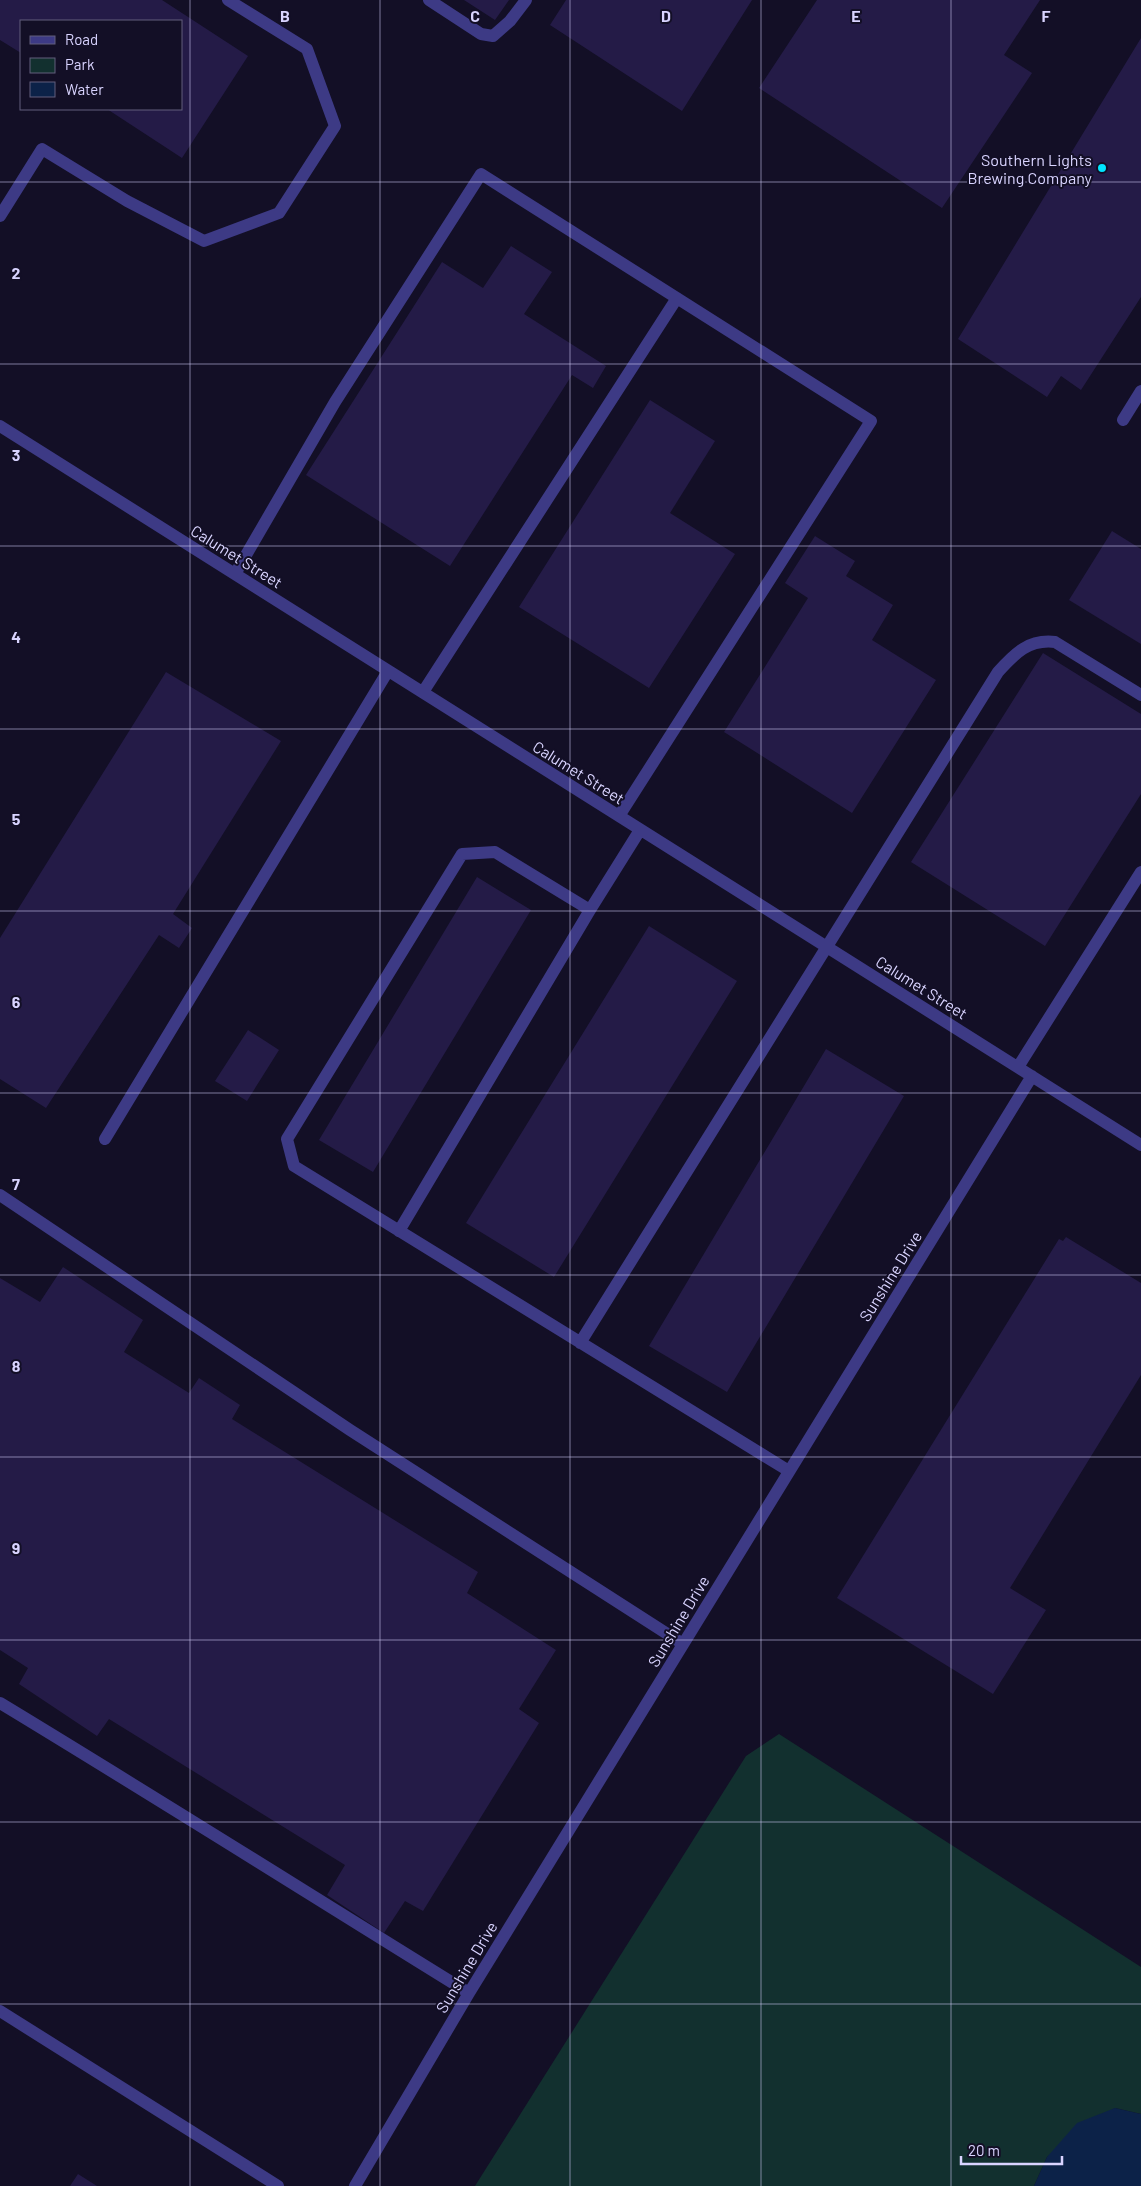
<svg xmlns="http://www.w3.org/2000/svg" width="1141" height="2186" font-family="Barlow,sans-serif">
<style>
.green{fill:#12302f}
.water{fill:#0c2248}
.building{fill:#241b47}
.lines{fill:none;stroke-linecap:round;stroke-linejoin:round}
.minor{stroke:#3d3a85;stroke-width:12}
.grid{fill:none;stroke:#d9d4ff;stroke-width:1;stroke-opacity:0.55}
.poi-dot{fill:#00e5ff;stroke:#130f26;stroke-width:2}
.labels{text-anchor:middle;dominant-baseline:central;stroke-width:4;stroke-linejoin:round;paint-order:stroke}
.poi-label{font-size:16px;fill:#d9d4ff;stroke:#130f26;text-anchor:end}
.street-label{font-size:16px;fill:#d9d4ff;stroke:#130f26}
.grid-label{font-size:16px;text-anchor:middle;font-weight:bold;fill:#d9d4ff;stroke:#130f26;stroke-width:4;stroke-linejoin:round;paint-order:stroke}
</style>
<rect width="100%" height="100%" fill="#130f26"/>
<path class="green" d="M779 1734 1141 1967V2114L1115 2108 1047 2157 1034 2186H475L746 1756Z"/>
<path class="water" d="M1115 2108 1141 2114V2186H1034L1047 2157 1077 2123Z"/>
<path class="building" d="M0 0H162L248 56 182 158 107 109H181V21H21V53L0 40Z
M464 0H509L495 20Z
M566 0H752L682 111 550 25Z
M817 0H1040L1004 55 1032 73 942 208 759 88Z
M1141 38V297L1081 390 1061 376 1047 397 958 339Z
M511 246 552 272 524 314 606 366 593 388 572 375 450 566 306 475 442 262 483 288Z
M650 400 715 441 670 513 735 554 649 688 519 607Z
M1112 531 1141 549V644L1069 600Z
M815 536 855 561 846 576 893 605 872 640 936 680 852 813 724 732 808 598 785 583Z
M1043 653 1141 714V794L1045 946 911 862Z
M166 672 281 741 173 914 192 928 179 948 159 935 46 1108 0 1079V938Z
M477 877 531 910 373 1172 319 1140Z
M649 926 737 981 554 1277 466 1223Z
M248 1030 279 1050 247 1101 215 1081Z
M826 1049 904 1096 727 1392 649 1346Z
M1066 1237 1141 1283V1375L1010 1588 1046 1610 993 1694 837 1598 1059 1239 1063 1241Z
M63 1267 143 1320 124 1352 189 1393 199 1378 240 1405 232 1419 478 1572 467 1593 556 1650 519 1709 539 1723 423 1911 405 1901 384 1933 327 1895 345 1865 109 1719 97 1736 19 1684 28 1668 0 1650V1278L40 1302Z
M78 2174 97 2186H70Z"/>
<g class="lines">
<path class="minor" d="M429 0 481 34 493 36 510 21 526 0
M0 216 42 149 127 201 204 241 279 213 335 126 307 49 228 0
M1123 420 1141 391
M0 426 1141 1145
M235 574 335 402 481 174 871 421 619 816
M423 692 677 298
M590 910 495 852 462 854 287 1139 294 1166 789 1471
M1018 1067 1141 872
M105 1139 388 671
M0 1195 350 1430 683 1644
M399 1231 590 910 640 830
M580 1343 998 672C1015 653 1029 639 1055 642L1141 695
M0 1703C157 1798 312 1896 469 1993
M0 2011 278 2186
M355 2186 469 1993 1032 1076"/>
</g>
<path class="grid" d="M190 0V2186M380 0V2186M570 0V2186M761 0V2186M951 0V2186M0 182H1141M0 364H1141M0 546H1141M0 729H1141M0 911H1141M0 1093H1141M0 1275H1141M0 1457H1141M0 1640H1141M0 1822H1141M0 2004H1141"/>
<circle class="poi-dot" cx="1102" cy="168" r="5"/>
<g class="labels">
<g class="poi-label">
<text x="1092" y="159">Southern Lights<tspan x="1092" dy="18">Brewing Company</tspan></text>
</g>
<g class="street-label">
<text transform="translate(237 556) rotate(32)">Calumet Street</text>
<text transform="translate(579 772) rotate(32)">Calumet Street</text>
<text transform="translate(922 987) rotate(32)">Calumet Street</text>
<text transform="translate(890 1276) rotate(-58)">Sunshine Drive</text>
<text transform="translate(678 1621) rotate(-59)">Sunshine Drive</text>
<text transform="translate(466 1967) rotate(-59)">Sunshine Drive</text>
</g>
</g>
<g class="grid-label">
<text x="285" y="22">B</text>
<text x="475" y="22">C</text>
<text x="666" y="22">D</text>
<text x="856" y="22">E</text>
<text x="1046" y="22">F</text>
<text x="16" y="279">2</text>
<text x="16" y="461">3</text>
<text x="16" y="643">4</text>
<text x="16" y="825">5</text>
<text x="16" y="1008">6</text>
<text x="16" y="1190">7</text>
<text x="16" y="1372">8</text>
<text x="16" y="1554">9</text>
</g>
<rect x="20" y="20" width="162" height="90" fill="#130f26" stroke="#625e7d"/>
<rect x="30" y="36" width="25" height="8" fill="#3d3a85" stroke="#625e7d"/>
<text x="65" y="45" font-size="15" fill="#d9d4ff">Road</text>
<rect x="30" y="58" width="25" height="15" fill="#12302f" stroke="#625e7d"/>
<text x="65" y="70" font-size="15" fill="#d9d4ff">Park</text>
<rect x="30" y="82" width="25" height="15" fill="#0c2248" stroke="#625e7d"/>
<text x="65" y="95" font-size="15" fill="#d9d4ff">Water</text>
<path d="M961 2156v8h101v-8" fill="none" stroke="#d9d4ff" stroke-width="2.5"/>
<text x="968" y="2156" font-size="15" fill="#d9d4ff" stroke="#130f26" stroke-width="4" paint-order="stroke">20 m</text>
</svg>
